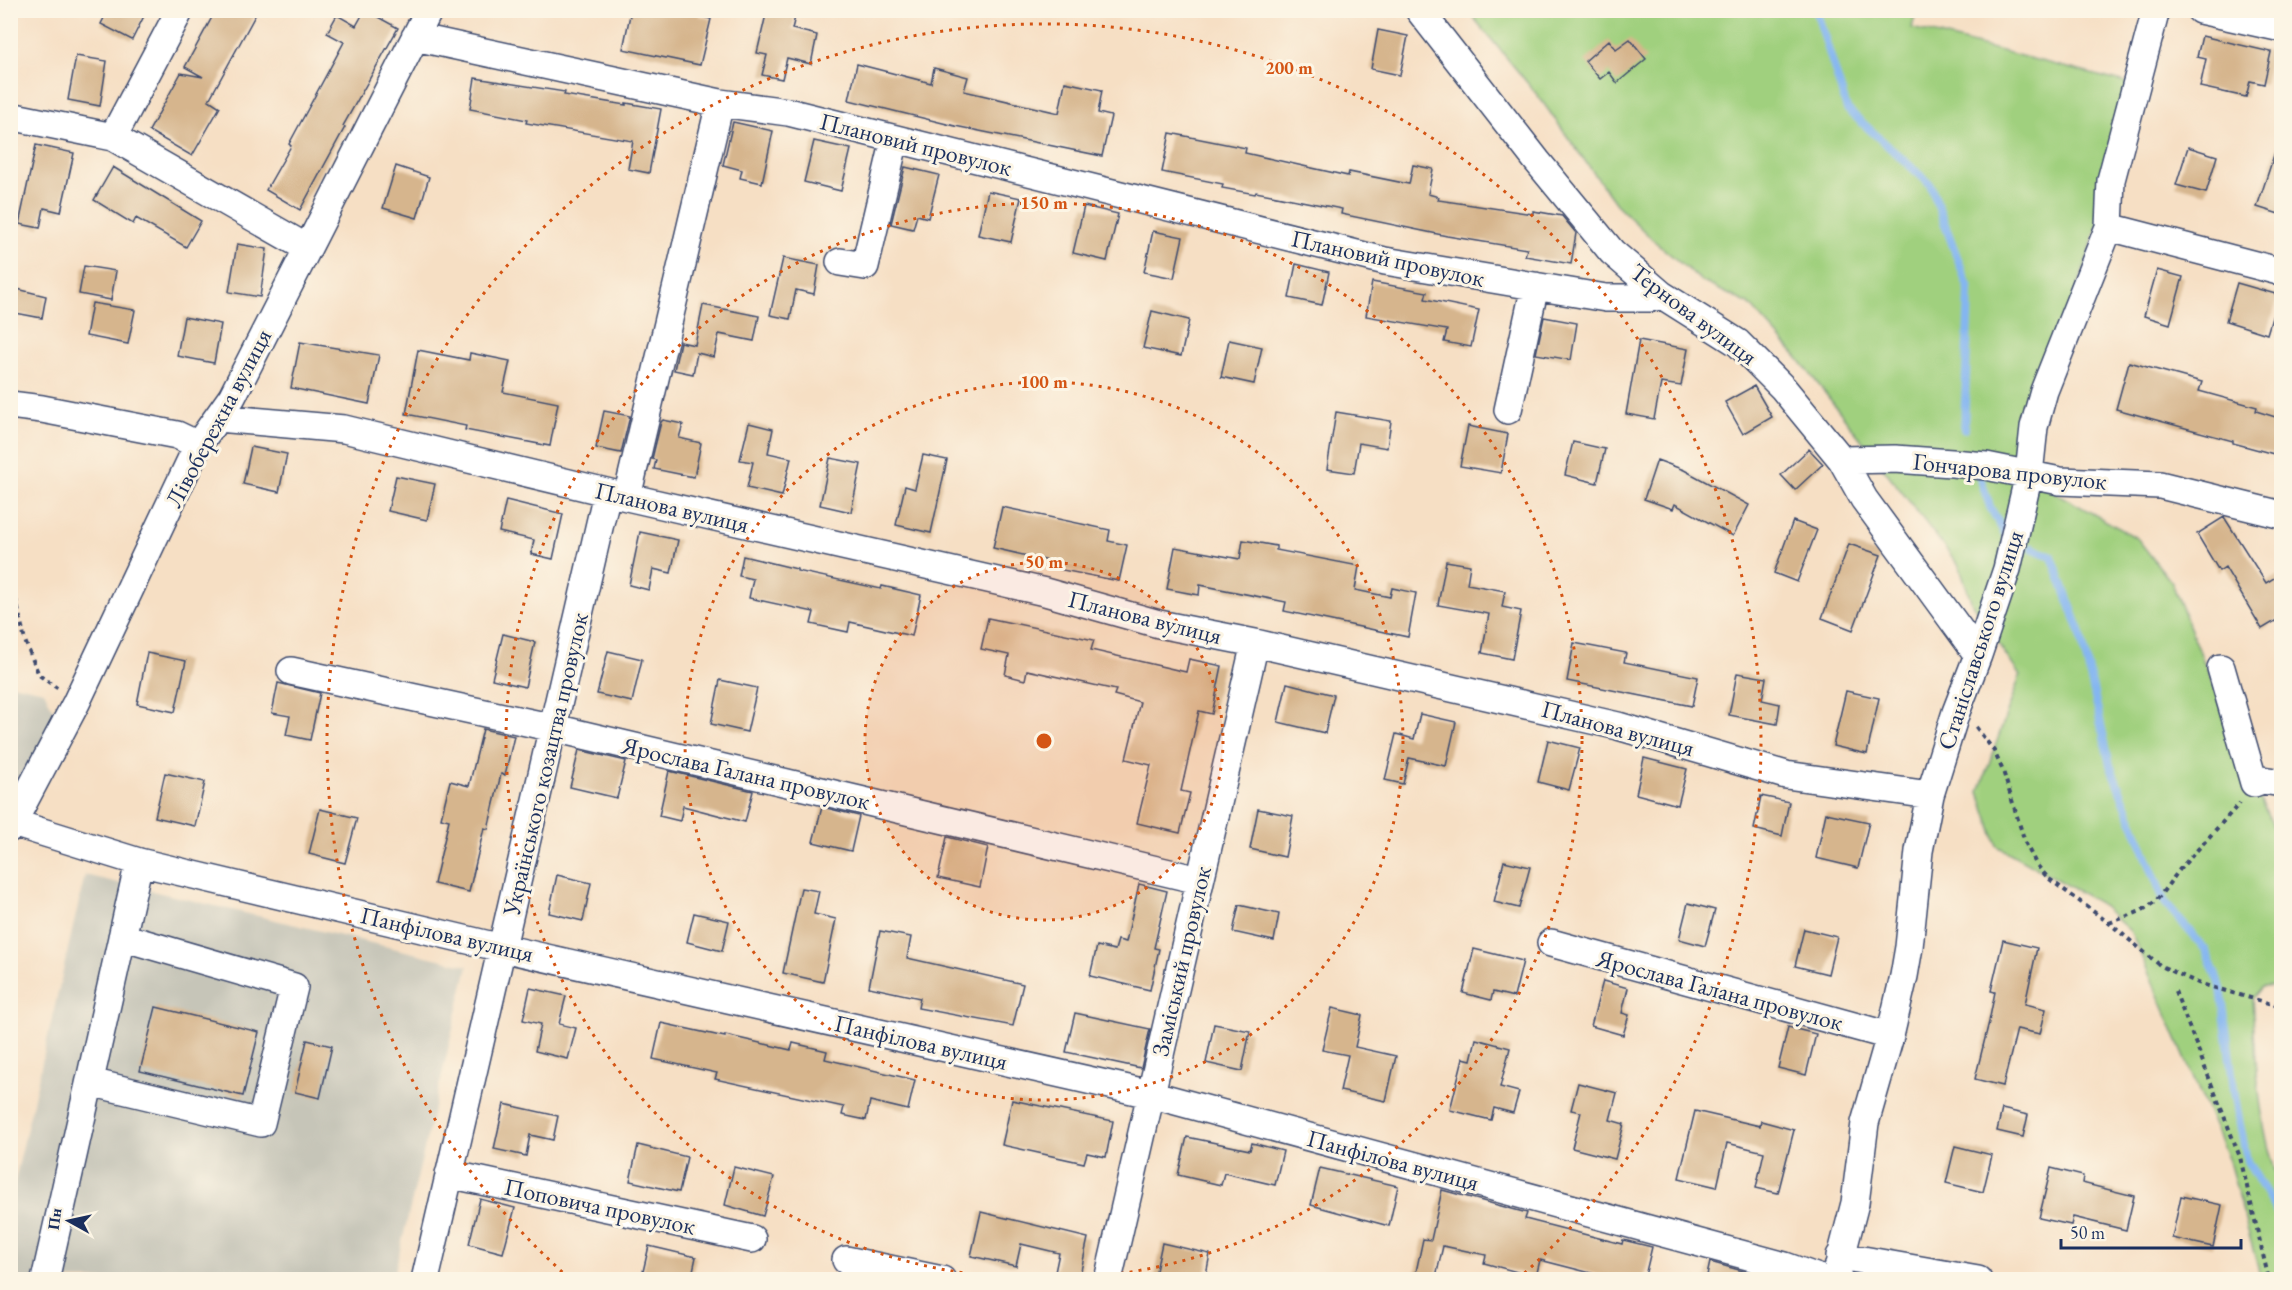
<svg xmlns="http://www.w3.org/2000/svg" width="2292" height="1290" font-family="'EB Garamond',serif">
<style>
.industrial{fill:#c6c5b8}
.green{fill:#a0d07e;stroke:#5e806e;stroke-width:1.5}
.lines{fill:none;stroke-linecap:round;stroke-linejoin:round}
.stream{stroke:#84b6f0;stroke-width:8}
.building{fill:#d6b58d}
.minor-casing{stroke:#3c496d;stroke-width:30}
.path{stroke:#3c496d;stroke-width:4;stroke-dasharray:4.5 4.5;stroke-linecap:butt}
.minor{stroke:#fff;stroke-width:27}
.ring{fill:none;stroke:#d45514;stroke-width:3;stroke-dasharray:3 6}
.labels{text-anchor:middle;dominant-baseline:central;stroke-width:6;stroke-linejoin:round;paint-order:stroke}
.street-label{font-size:24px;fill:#1b2f5e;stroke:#fcf5e5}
.centre{fill:#d45514;stroke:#fcf5e5;stroke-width:3}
.ring-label{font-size:18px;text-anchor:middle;font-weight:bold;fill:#d45514;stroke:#fcf5e5;stroke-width:6;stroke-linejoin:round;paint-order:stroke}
</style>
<rect width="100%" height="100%" fill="#fcf5e5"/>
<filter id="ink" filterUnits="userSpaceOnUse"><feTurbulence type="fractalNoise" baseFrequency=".0167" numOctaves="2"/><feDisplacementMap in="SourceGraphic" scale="12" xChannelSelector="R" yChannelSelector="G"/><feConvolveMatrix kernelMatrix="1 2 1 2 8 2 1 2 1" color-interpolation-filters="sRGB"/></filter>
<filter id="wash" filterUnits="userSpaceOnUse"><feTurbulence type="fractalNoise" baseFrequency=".008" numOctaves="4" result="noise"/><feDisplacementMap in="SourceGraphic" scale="24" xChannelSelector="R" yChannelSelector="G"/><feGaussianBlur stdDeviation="1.35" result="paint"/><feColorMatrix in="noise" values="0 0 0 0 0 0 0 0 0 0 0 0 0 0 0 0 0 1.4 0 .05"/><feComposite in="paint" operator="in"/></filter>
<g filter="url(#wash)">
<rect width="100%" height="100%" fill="#f6dfc4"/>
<path class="industrial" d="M11 684 44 691 58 720 11 808Z
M85 875 468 966 393 1279 11 1280V1198Z"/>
<path class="green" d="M1468 11H1916L1912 28 2142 87 2025 451 2036 482 2137 538 2172 583 2254 786 2281 843V986L2262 987 2252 999C2256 1060 2258 1130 2281 1187V1279H2261L2229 1161 2131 932 2099 903 1997 846 1979 792 2020 676 1972 604 1960 567 1798 358 1749 304 1703 282 1653 240 1616 204 1539 97Z"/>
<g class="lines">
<path class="stream" d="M1816 10 1847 109 1930 184 1969 289 1964 429
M1980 477 1990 507 2006 536
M2032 548 2052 557 2080 631 2110 765 2165 903 2205 949 2221 988 2235 1097 2247 1161 2282 1220"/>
</g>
<g id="blocks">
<path class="building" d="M108 10H147L132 40 101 24Z
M216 10H258L209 100 220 107 192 156 149 131 181 73 203 77 185 67Z
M365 10 398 28 343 126 345 127 300 210 266 190 291 146 289 144 344 42 327 33 337 15 356 26Z
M631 10H700L699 16 711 19 700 65 623 49Z
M767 10 796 13 792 29 817 35 811 64 787 58 782 79 762 75 767 55 757 53Z
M1378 30 1408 36 1400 75 1371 69Z
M2202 36 2271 52 2264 84 2250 81 2246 97 2200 87 2206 59 2197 57Z
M1630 39 1646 59 1617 83 1609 72 1600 79 1585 61 1609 40 1616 49Z
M76 56 107 61 100 106 68 100Z
M857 64 931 83 934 68 968 77 964 91 1059 113 1065 82 1102 90 1098 113 1111 116 1102 156 955 126 849 100Z
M475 78 565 92 564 95 626 105V103L661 109 649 173 628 169 633 141 526 123 527 120 470 109Z
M733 122 773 131 762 183 740 178 742 170 723 165Z
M1170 133 1246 148 1245 153 1303 166 1348 176 1349 172 1409 184 1413 165 1433 169 1428 194 1439 197 1438 200 1533 214V211L1562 216 1576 233 1571 264 1525 256 1527 249 1447 236 1341 214 1342 209 1256 192 1255 194 1222 188 1223 184 1162 172Z
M814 141 851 149 841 191 804 182Z
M2278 143H2282V215L2257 207Z
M36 145 74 153 61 212 44 208 40 228 19 224Z
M2188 147 2217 156 2206 193 2176 185Z
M396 166 429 177 417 218 383 208Z
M113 167 201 221 186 247 136 218 133 224 94 200Z
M905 167 939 175 928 218 917 215 913 229 891 224Z
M988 191 1021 198 1011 242 978 235Z
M1084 206 1118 214 1107 261 1073 253Z
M1153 231 1183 237 1174 278 1144 272Z
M237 244 267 249 260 297 229 292Z
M783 258 819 265 814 294 796 290 790 319 770 315Z
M1296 264 1329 272 1322 305 1289 298Z
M84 266 116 271 111 300 79 294Z
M2157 270 2183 277 2170 324 2144 316Z
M1372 282 1427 292 1425 299 1479 310 1471 347 1444 342 1447 330 1366 316Z
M2237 283 2279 295 2267 334 2226 321Z
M13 288 46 296 42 318 10 312Z
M92 303 135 310 128 344 86 336Z
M703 305 759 316 754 341 719 334 714 357 697 353 693 374 674 370 680 342 695 345Z
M1152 311 1189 320 1181 356 1143 348Z
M184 317 221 324 214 363 177 356Z
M1544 317 1577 323 1571 360 1536 354Z
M1229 340 1262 347 1254 384 1221 377Z
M1639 340 1688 349 1681 386 1661 383 1654 419 1626 414Z
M300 342 379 355 369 404 291 388Z
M418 350 469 360 470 353 510 361 503 392 558 403 550 446 465 430 466 426 406 414Z
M2129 362 2202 382 2199 391 2257 407 2256 411 2282 419 2274 454 2233 443V441L2116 409Z
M1754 386 1772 417 1743 434 1725 402Z
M604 411 630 416 621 453 596 448Z
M1336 412 1391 421 1387 448 1359 443 1354 473 1327 469Z
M663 420 683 424 679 438 701 443 694 477 654 469 656 460 652 459 661 422Z
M749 423 773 429 768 453 791 458 782 496 747 488 753 462 740 460Z
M1468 426 1508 434 1501 473 1460 466Z
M1573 442 1605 449 1597 483 1565 475Z
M251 447 287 454 279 492 243 484Z
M1809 449 1823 464 1795 490 1781 475Z
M923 455 947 460 931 533 896 525 905 486 915 489Z
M830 458 861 464 851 512 820 505Z
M1657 460 1684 470 1749 505 1733 536 1675 504 1673 509 1644 499Z
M396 476 435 484 427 520 388 511Z
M506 500 563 514 553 559 531 554 534 540 499 532Z
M1002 507 1110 530 1108 541 1127 545 1119 581 1057 569 1058 563 993 548Z
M2224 517 2266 583 2282 573V617L2262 629 2225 567 2219 571 2197 534Z
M1793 521 1817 530 1797 582 1774 573Z
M640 532 678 540 671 573 653 569 649 590 629 585Z
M1243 540 1276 546V550L1359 566 1355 590 1390 597 1392 588 1416 593 1408 637 1284 611 1286 602 1200 585 1199 595 1167 589 1175 547 1240 559Z
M1849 544 1881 555 1853 630 1822 618Z
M743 556 797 569V571L881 589 882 586 921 595 912 636 850 622 848 632 811 624 814 612 749 598 753 579 739 576Z
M1446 561 1470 565 1467 584 1505 591 1502 607 1521 611 1512 659 1482 653 1489 614 1438 605Z
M988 618 1094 640 1091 650 1186 672 1189 659 1222 666 1212 714 1199 711 1181 791 1190 793 1180 833 1137 823 1151 765 1126 759 1140 702 1114 695 1116 690 1027 670 1025 680 1005 675 1009 655 981 649Z
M503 634 535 642 525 687 492 679Z
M1574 643 1626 653 1624 662 1698 677 1692 706 1567 681Z
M608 651 642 659 632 702 597 694Z
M147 653 186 661 175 712 137 704Z
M1737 673 1766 678 1762 700 1780 704 1777 724 1729 715Z
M720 680 757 688 747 732 711 724Z
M278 683 320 693 310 740 286 735 290 716 272 713Z
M1287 683 1334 695 1325 733 1278 722Z
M1846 691 1879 698 1867 754 1833 746Z
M1420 714 1456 722 1446 766 1409 758 1403 784 1385 780 1396 734 1414 739Z
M483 729 514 736 505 775 501 774 488 829 484 828 469 892 434 884 449 820 441 818 450 781 469 786Z
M1548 740 1580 748 1569 790 1538 782Z
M579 750 626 761 617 798 570 787Z
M1644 758 1687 769 1678 805 1636 794Z
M669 771 753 791 745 822 683 806 680 821 659 816Z
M165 773 205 782 195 826 155 817Z
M1761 796 1789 802 1782 836 1754 829Z
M822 807 859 816 851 851 813 842Z
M320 809 357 818 345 863 309 854Z
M1258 809 1293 816 1285 857 1250 849Z
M1826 813 1869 822 1858 868 1816 858Z
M947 837 988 847 980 887 938 878Z
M1504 861 1530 867 1519 908 1494 902Z
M557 875 591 883 583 921 549 913Z
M1139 884 1167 891 1154 948 1159 949 1150 990 1090 976 1097 946 1115 950 1118 940 1126 942Z
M801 888 819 891 814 914 836 919 823 982 783 973Z
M1688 903 1715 910 1705 946 1679 939Z
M1239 905 1279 914 1274 941 1233 932Z
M694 913 729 921 722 951 687 942Z
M1804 929 1837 937 1828 974 1795 966Z
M880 931 911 937 907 958 1023 984 1013 1026 918 1008 920 998 869 987Z
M2003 940 2037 948 2025 1004 2046 1009 2040 1034 2017 1029 2003 1086 1975 1079 1989 1022 1995 992 1991 991Z
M1474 949 1523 961 1514 997 1493 992 1491 1000 1463 993Z
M1603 981 1628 988 1622 1013 1629 1015 1623 1035 1591 1026Z
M530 988 566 996 559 1024 576 1028 568 1059 535 1051 541 1024 523 1020Z
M156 1007 259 1032 243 1096 140 1071Z
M1332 1008 1362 1015 1355 1047 1396 1056 1386 1101 1340 1091 1348 1055 1322 1050Z
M1075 1013 1150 1029 1141 1068 1066 1052Z
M661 1023 725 1037V1035L791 1050 793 1043 827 1051 825 1059 915 1080 908 1110 870 1101 866 1120 842 1115 844 1107 715 1079 717 1073 653 1059Z
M1214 1024 1250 1031 1242 1071 1206 1063Z
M1788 1027 1816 1034 1806 1075 1778 1068Z
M1476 1039 1510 1048 1500 1087 1519 1092 1513 1113 1494 1108 1491 1120 1450 1110 1463 1058 1471 1060Z
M307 1040 332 1046 320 1098 295 1092Z
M1578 1083 1617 1093 1610 1120 1624 1124 1615 1159 1572 1148 1581 1112 1571 1110Z
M1012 1100 1113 1121 1106 1157 1087 1153 1084 1163 1002 1145Z
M504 1104 558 1116 553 1140 530 1135 526 1156 494 1149Z
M2002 1109 2028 1115 2023 1137 1997 1131Z
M1695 1111 1760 1126 1761 1121 1794 1130 1778 1193 1756 1188 1764 1152 1727 1143 1717 1187 1679 1178Z
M1187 1137 1250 1150 1252 1143 1283 1151 1275 1185 1224 1173 1221 1185 1178 1175Z
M638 1145 687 1157 679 1192 630 1181Z
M1955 1146 1992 1155 1983 1192 1946 1183Z
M734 1167 774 1177 763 1216 725 1205Z
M1320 1168 1398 1186 1389 1226 1311 1205Z
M2051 1168 2083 1176 2082 1183 2134 1196 2126 1230 2073 1217 2071 1225 2039 1218Z
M1442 1190 1527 1213 1525 1219 1622 1244 1623 1240 1652 1247 1644 1280H1618L1540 1260 1536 1277 1484 1263 1486 1255 1443 1246 1436 1277 1416 1272 1423 1239 1431 1240Z
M2181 1196 2222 1205 2213 1247 2172 1238Z
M480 1199 515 1208 503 1253 469 1244Z
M981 1212 1088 1238 1079 1280 1054 1277 1059 1253 1021 1244 1016 1266 971 1256Z
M1162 1243 1210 1254 1206 1275 1195 1273 1193 1280H1154Z
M649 1246 696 1257 691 1280H641Z
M1710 1262 1768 1278V1280H1706Z"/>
</g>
</g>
<g filter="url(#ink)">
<use href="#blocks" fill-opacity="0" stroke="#3c496d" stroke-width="1.5"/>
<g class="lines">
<defs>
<path id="minor" d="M1419 10 1537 161 1612 252 1662 295 1738 343 1783 388 1842 460 1864 499 1978 655
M2200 10 2282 28
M415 37 720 103 788 112 1385 261 1606 298H1651L1662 295
M10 116 113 137 307 248
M113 137 180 10
M2109 227 2282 272
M840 262 865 266 895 139
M10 405 42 409 177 435 198 445
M1508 410 1535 286
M218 418 344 429 627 497 1045 592 1159 624 1255 643 1618 726 1786 775 1930 795
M1842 460 1895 459 1952 463 1986 466 2060 481 2160 485 2282 515
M627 497 720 103
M2221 668 2254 783 2262 780 2282 783
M291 671 554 728 1199 880
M13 823 139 862 502 948 1150 1094 1785 1266 1824 1280
M10 828 76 703 198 445 232 397 429 10
M1551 943 1890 1036
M90 1082 261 1123 294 987 122 937
M449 1174 752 1239
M1840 1256 1978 1280
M846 1260 942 1280
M45 1280 139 862
M425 1280 607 493
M1108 1280 1255 643
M1835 1280 1855 1203 1865 1123 1890 1036 1904 976 1909 947 1919 851 1930 795 1956 712 1978 655 2007 569 2029 474 2034 427 2044 391 2109 227 2111 180 2156 10"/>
</defs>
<use href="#minor" class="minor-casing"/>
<path class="path" d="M10 572 25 641 39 675 57 688
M1976 727 1994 751 2003 771 2025 842 2036 864 2048 878 2109 923 2161 966 2198 983 2282 1007
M2109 923 2141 911 2156 901 2180 869 2240 803
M2175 991 2240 1157 2269 1280"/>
<use href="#minor" class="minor"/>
</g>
</g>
<circle cx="1044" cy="741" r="179" fill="#d45514" fill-opacity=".12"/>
<g class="ring">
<circle cx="1044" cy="741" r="179"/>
<circle cx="1044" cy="741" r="359"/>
<circle cx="1044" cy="741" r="538"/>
<path d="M569 1278A717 717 0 1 1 1519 1278"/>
</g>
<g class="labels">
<g class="street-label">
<text transform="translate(916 144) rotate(14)">Плановий провулок</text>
<text transform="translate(1388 258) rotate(12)">Плановий провулок</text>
<text transform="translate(1694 314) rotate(37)">Тернова вулиця</text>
<text transform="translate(218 418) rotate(-62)">Лівобережна вулиця</text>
<text transform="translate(2010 471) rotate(6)">Гончарова провулок</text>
<text transform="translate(672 507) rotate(13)">Планова вулиця</text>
<text transform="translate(1145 617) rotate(14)">Планова вулиця</text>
<text transform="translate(1980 640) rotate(-72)">Станіславського вулиця</text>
<text transform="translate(1618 728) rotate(15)">Планова вулиця</text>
<text transform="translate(545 764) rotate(-77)">Українського козацтва провулок</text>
<text transform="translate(746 773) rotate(13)">Ярослава Галана провулок</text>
<text transform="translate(447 934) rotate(13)">Панфілова вулиця</text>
<text transform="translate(1181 961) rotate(-77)">Заміський провулок</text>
<text transform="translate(1720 990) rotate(15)">Ярослава Галана провулок</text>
<text transform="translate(921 1042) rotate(13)">Панфілова вулиця</text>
<text transform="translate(1393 1160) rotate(15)">Панфілова вулиця</text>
<text transform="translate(600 1206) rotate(12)">Поповича провулок</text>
</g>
</g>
<circle cx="1044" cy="741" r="9" class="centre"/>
<g class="ring-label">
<text x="1289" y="74">200 m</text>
<text x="1044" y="209">150 m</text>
<text x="1044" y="388">100 m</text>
<text x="1044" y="568">50 m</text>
</g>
<rect width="2292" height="1290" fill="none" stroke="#fcf5e5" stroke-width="36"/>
<g transform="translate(69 1221) rotate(278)" stroke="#fcf5e5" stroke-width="4.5" paint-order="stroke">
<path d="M0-4.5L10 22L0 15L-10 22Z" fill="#1b2f5e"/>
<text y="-9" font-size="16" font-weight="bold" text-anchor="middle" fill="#1b2f5e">Пн</text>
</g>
<path d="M2061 1239v9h180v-9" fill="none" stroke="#1b2f5e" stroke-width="3"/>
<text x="2070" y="1239" font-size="18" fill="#1b2f5e" stroke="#fcf5e5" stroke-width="4.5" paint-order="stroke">50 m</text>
</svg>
